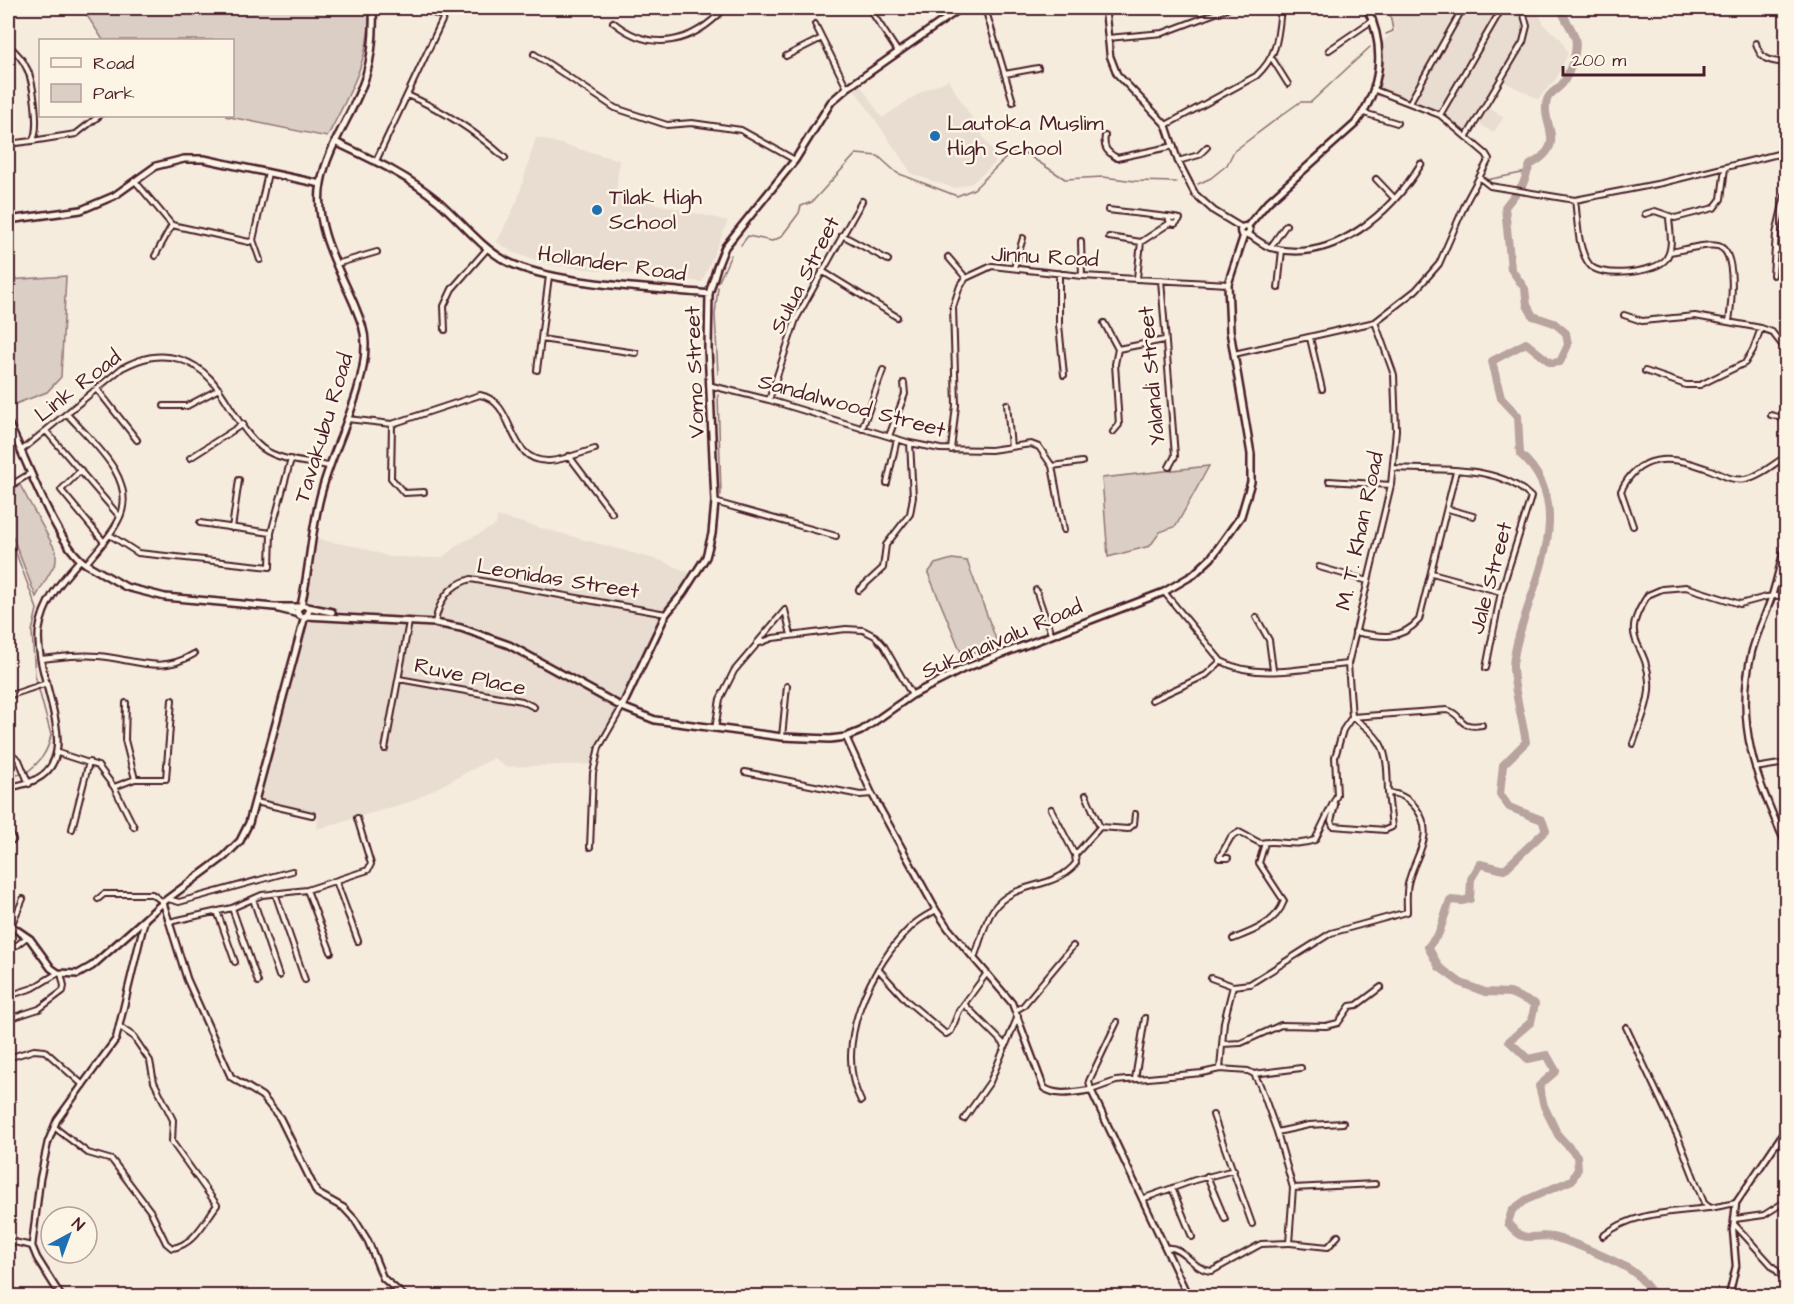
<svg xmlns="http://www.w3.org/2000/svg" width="1794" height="1304" font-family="'Architects Daughter',sans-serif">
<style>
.built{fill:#e8ddd0}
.green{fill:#dbcec4;stroke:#927678;stroke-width:1.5}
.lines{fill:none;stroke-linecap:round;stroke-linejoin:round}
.stream{stroke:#8c6e70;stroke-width:1.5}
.river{stroke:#b8a39e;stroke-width:8}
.minor-casing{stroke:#4a1f2b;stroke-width:8}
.tertiary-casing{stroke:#4a1f2b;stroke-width:9}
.secondary-casing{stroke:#4a1f2b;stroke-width:10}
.minor{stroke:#fcf5e5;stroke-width:4}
.tertiary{stroke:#fcf5e5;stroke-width:4.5}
.secondary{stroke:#fcf5e5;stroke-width:5}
.poi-dot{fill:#1f6fb2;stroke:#fcf5e5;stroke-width:2}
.labels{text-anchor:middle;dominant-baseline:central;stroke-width:5;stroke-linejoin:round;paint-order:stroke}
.poi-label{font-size:22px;fill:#4a1f2b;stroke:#fcf5e5;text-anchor:start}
.street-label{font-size:22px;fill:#4a1f2b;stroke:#fcf5e5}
</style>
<rect width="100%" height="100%" fill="#f5ecde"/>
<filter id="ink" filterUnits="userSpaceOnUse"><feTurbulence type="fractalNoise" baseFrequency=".0167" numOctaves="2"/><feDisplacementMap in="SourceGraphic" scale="12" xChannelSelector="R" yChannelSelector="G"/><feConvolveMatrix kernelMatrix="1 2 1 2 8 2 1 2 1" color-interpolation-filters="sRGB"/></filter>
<g filter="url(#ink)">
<path class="built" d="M1392 8H1522L1524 10 1536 8 1545 26 1561 39 1568 54 1556 79 1538 99 1501 80 1485 106 1504 117 1493 133 1476 121 1467 136 1440 115 1375 90 1379 45 1396 30 1392 25Z
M948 80 996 157 995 163 972 183 954 188 912 174 853 87 859 83 882 118 923 91Z
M536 137 619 160 616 194 728 221 702 282 552 265 514 253 497 242 518 199Z
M497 516 662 561 695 575 665 614 622 707 599 747 596 764 505 767 494 758 410 802 317 829 318 817 256 802 305 606 311 538 359 547 390 557 442 558 457 545 496 525Z"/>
<path class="green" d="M82 8H369C372 56 349 95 327 137L225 116H232V40H103Z
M66 276 61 377 47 392 10 406 8 400V371L10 368 8 366V280Z
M1209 466 1176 526 1160 532 1150 546 1108 557 1102 478Z
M20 485 56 551V562L36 597 8 525V491Z
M952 559 967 561 997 642 963 657 928 573 935 564Z"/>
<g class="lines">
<path class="stream" d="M1386 34 1393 31 1389 8
M1486 180 1527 172
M1198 184 1211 178 1227 165 1234 151 1286 112 1300 102H1311L1370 47
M741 245 748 236 772 241 781 237 799 213 801 206 812 202 856 154 878 156 897 173 957 196 974 189 1011 153 1023 152 1065 179 1103 177 1135 181 1176 182
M719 281 731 255
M718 374 715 315 718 287
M718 395 721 495
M8 532 37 609 32 632 35 675 51 735C48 752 40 762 27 772
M8 776 23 774"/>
<path class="river" d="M1564 8 1563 14C1566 21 1571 27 1574 35 1580 47 1570 72 1563 83 1558 90 1549 92 1547 100 1540 126 1570 143 1530 165L1523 184 1505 207 1511 269 1525 289 1527 305 1533 316 1554 323 1566 333 1568 345 1560 362 1551 363 1526 343 1492 361 1501 398 1518 416 1520 454C1586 512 1520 598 1513 665 1512 683 1523 722 1526 742L1503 765 1500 794 1509 807 1542 820 1546 830 1504 870 1480 864 1471 879 1470 899 1462 901 1450 900 1439 933 1428 947 1439 967 1461 983 1485 992 1510 993 1535 1004 1531 1022 1509 1041 1528 1059 1547 1055 1556 1071 1539 1086 1544 1106 1558 1135 1577 1156 1578 1169 1572 1180 1526 1200 1512 1210 1508 1223C1526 1246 1530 1233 1552 1237 1568 1240 1626 1264 1637 1275 1644 1281 1649 1290 1655 1296"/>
<defs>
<path id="minor" d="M422 8 443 17
M869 8 898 52
M985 8 1013 102
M613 22C652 54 693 43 725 8
M815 24 847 88
M1108 38 1163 33 1229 8
M1756 43C1760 61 1771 61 1786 63
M8 45C15 51 22 58 26 67 33 78 41 131 32 141L8 144
M1329 50 1373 20
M534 54 615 108 667 125 692 123 741 130 795 160
M786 56 822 38
M1273 60 1288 84
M1005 74 1038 68
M407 95C443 110 476 132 505 158
M1410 102 1463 8
M1364 113 1397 123
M1440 115 1502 8
M1166 125 1256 76C1278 56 1278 36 1281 8
M1786 126V127
M1105 136C1103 148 1107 152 1117 158L1174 146
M1467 136 1523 42 1527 26 1522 8
M32 141 76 134 99 116
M376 161 448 8
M1178 161 1199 155 1207 147
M1480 178 1490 186 1575 200
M1376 179 1394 198
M135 181 172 225 249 242 253 240 268 173
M1108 210 1168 217 1170 223 1141 242 1137 278
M1645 214 1655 211 1675 218 1714 208 1721 199 1725 168
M1168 217 1180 219 1175 224 1170 223
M1669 218C1670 231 1674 248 1666 259 1656 273 1598 279 1589 264 1577 248 1578 220 1575 200L1662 183 1786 152
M842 235 888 260
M1109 237 1141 242
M253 240 260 260
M1081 241 1082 276
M1270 248 1286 225
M1775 251 1786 247
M1670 252C1684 250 1705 243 1718 246 1738 251 1731 307 1729 322
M155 256 172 225
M948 257 966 278
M336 264 377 252
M1014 268 1023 238
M822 271 897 317
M1059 273V325L1064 375
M1773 275 1776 234 1786 191
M1161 280 1175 456 1169 467
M1278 288 1282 250
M1624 315 1642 321 1695 316 1761 328 1772 332 1786 350
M1104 323 1118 349
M445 330 444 306 452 289 487 249
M1310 338 1322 389
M541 339 636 353
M1234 354 1375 322 1416 290 1439 264 1467 200 1489 159 1486 154 1440 115 1375 90
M537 370 549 276
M1645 371 1686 385H1700L1745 363 1753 350 1761 328
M712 386 769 400 910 443 940 449 991 450 1031 444 1039 447 1052 466 1064 530
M97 389 137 440
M769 400 796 319 862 201
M1007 404 1011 447
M164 406H187L219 389
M67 414C90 440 139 479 119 519 111 536 97 550 86 564
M1771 415 1786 419
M347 419 392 424 480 395C517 402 505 462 549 461 564 460 580 453 595 449
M392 424 391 478 404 493 424 492
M862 429 883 370
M46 431 120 517
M1113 432 1119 425 1115 364 1118 349 1164 340
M889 436 905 394 904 383
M22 450 122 368C141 358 158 353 179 359 224 372 229 422 262 448 280 461 307 462 328 466
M951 450 956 405 953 307 960 286 966 278 992 266 1082 276 1228 284
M569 456 612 513
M190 458 243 424
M1052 466 1082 462
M1393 468C1438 471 1498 463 1531 497L1501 592 1486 668
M81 470 61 490 104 542
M1329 481 1391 485
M887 483 897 439
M8 487 31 473
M715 502 836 536
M1448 509 1473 516
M200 523 271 533
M1633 526 1621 491C1638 454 1670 455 1705 468 1718 472 1731 482 1745 479 1759 477 1775 463 1786 456
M232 528 239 480
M110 535 138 553 270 567 271 533 291 459
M1319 567 1368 581
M1432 573 1501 592
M859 590 883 568 886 545 910 514 913 497 910 443
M1036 590 1051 634
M1164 592 1221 661C1258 681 1308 667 1348 664
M1256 617 1269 640 1273 670
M435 623C439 600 449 585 471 579L666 614
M1355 632C1381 637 1400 641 1419 620L1456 471
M757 643 785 610 791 635
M41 659C60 657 79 654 98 656 134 659 160 675 194 654
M399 679 522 701 534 707
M8 696 44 684
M1152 700 1206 675 1221 661
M126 703 125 740 135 779
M715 729 720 699 734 671 757 644 773 638 846 629 863 630 875 636 884 646 912 695
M782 737 787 686
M1633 744C1639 725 1651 701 1649 681 1646 639 1617 642 1648 595L1662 589 1686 587 1740 604 1766 597 1786 595
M385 749 409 622
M9 752 19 760 29 784
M58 753 98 766 114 787 134 827
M1755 768 1786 763
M745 772 860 795 872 794
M114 787 135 779H166L172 700
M1086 795 1100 827
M256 802 312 815
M1335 805 1331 821 1333 826 1385 830 1392 827 1388 793
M72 829 89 762
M8 831 13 840
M590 847 593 773 599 747 622 707
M1075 855 1100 827 1128 829 1134 824 1135 814
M1228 858H1219L1231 837 1239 832 1260 843C1280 839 1292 848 1315 840L1337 795 1335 757 1343 730 1352 717 1447 710C1465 715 1456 729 1482 725
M336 881 358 941
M307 890 331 952
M275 893 305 980
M98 899 104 894H152L163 902
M168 899 179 902 292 871
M253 899 279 976
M232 908 258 982
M217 911 235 962
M169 922 232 908 262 895 307 890 368 870 371 864 357 818
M11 926 23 899
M1233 939C1254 931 1276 923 1284 901L1259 863 1265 843
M8 948 17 945 27 937
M974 958C980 943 984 923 993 910 1014 879 1053 892 1076 863L1075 855 1051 809
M878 969 907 1001 946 1034 951 1031 959 1011 987 973
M1211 978 1233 986 1224 1022 1220 1069
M1233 986 1250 984 1331 933 1407 912C1407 903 1406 893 1408 884 1414 855 1437 836 1416 808 1408 798 1400 793 1388 793 1387 753 1387 740 1352 717L1348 664 1391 485 1396 430 1394 375 1375 322
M8 996 33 988 58 973
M964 1004 1006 1046
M1016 1010 1023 1006 1073 946
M8 1019 39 1009 63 991 64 986 61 973
M1117 1022 1089 1081 1091 1090 1116 1081 1202 1073 1220 1069 1248 1071 1254 1074 1260 1085 1277 1132 1309 1125 1343 1123
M1626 1027 1678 1137 1704 1203 1710 1208 1736 1203
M1222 1044 1241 1043 1281 1025 1326 1026 1338 1023 1350 1006 1357 1005 1381 987
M8 1058 34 1050 45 1051 83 1085
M1254 1074 1301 1068
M1135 1079 1145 1018
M861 1101C832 1046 871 964 913 925 919 919 929 914 936 910
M1213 1115 1252 1224
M964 1119 990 1082 1018 1016
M54 1127 88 1153 112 1160 151 1212 166 1243 172 1248C194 1245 204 1222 217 1205L172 1142 173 1120 154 1082 150 1061 133 1036 120 1027
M1207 1176 1225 1219
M1172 1188 1192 1237
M1293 1188 1375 1184
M1142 1199 1195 1180 1234 1170
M1735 1219 1764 1215 1786 1201
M1735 1225 1786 1281
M1603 1236C1631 1212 1674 1212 1709 1208
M1290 1243 1328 1247 1338 1236
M8 1245 14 1242 32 1246
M1166 1248C1184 1245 1193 1271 1212 1271L1261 1244 1289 1243 1293 1188 1277 1132"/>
<path id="tertiary" d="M1105 8 1110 56 1117 74 1166 125 1178 161 1195 194 1214 211 1242 228
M1248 234C1256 239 1264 246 1272 248 1334 265 1392 211 1421 164
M1786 542C1781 561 1777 580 1771 599 1765 616 1757 633 1752 651 1734 723 1756 780 1786 844
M846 737 872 794 936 910 948 928 1012 1003 1044 1088C1058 1097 1075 1092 1091 1090L1188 1296
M8 787C101 777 33 685 39 631 43 602 61 581 80 560
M163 902 187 979 231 1077 262 1096 280 1118 317 1193 344 1208 355 1220 368 1241 383 1278 404 1296
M61 1296 37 1258 32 1246 40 1179 48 1142 57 1120 116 1039 145 919
M1729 1296 1736 1266 1733 1230 1736 1203 1786 1129"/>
<path id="secondary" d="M335 142C371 159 407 175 438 201 461 221 479 246 506 261 552 285 655 288 709 294
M8 220 81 210 114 196 156 166 184 159H204L321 184
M1240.5 231a4.5 4.5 0 1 1 9 0a4.5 4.5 0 1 1-9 0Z
M1247 227 1268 202 1355 124C1382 89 1386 47 1367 8
M8 423C26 457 56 545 86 564L126 587 165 597 274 607H300
M297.5 611a5.5 5.5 0 1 1 11 0a5.5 5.5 0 1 1-11 0Z
M301 606C310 568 311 528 322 490 334 445 366 390 365 343 365 329 359 317 354 304 338 267 313 225 321 183 328 144 355 112 366 75 373 52 374 31 373 8
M307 607 332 612
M279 609 299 614
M306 616 435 623 461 628 509 645 622 707 655 720 782 737 830 739 846 737 861 731 912 695 963 669 1164 592 1193 575 1211 558 1241 516 1251 482V454L1230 331 1228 284 1244 235
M622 707 666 614 683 593 706 557 712 534 715 502 708 348 709 294 717 267 725 247 795 160 831 102 847 88 961 8
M8 924 30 939 51 968 58 973 78 974 92 966 166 900 224 857 240 841 249 823 305 616"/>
</defs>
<use href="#minor" class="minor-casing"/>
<use href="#tertiary" class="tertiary-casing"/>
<use href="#secondary" class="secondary-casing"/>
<use href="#minor" class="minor"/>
<use href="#tertiary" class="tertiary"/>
<use href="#secondary" class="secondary"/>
</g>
</g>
<g class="poi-dot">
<circle cx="935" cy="136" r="6"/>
<circle cx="597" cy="210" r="6"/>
</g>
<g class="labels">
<g class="poi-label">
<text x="947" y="123">Lautoka Muslim<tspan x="947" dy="25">High School</tspan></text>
<text x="609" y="197">Tilak High<tspan x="609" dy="25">School</tspan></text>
</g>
<g class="street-label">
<text transform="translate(1045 257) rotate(3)">Jinnu Road</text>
<text transform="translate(612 264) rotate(8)">Hollander Road</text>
<text transform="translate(805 275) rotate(-63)">Sulua Street</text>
<text transform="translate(695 372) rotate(-92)">Vomo Street</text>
<text transform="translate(1152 376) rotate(-95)">Yalandi Street</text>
<text transform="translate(78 386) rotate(-38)">Link Road</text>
<text transform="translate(852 406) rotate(15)">Sandalwood Street</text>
<text transform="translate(324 428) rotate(-73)">Tavakubu Road</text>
<text transform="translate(1360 531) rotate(-78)">M. T. Khan Road</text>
<text transform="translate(1491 578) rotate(-75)">Jale Street</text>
<text transform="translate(558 579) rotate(9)">Leonidas Street</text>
<text transform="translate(1002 639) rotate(-23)">Sukanaivalu Road</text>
<text transform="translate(470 677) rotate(12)">Ruve Place</text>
</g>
</g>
<rect width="1794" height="1304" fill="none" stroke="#fcf5e5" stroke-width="30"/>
<rect x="15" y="15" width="1764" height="1274" fill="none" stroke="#4a1f2b" stroke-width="2" filter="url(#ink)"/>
<rect x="39" y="39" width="195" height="78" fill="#fcf5e5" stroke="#b59f9b" stroke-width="1.5"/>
<rect x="51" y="58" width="30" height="9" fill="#fcf5e5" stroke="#b59f9b" stroke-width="1.5"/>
<text x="93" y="69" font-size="18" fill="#4a1f2b">Road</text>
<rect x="51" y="84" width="30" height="18" fill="#dbcec4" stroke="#b59f9b" stroke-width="1.5"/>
<text x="93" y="99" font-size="18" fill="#4a1f2b">Park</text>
<g transform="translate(69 1235) rotate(41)"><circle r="28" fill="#fcf5e5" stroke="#b59f9b" stroke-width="1.5"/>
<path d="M0-4.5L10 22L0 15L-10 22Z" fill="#1f6fb2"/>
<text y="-9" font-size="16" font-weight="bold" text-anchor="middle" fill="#4a1f2b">N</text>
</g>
<path d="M1563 66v9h141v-9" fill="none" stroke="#4a1f2b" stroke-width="3"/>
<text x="1572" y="66" font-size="18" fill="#4a1f2b" stroke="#fcf5e5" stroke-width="4.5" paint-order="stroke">200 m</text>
</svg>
